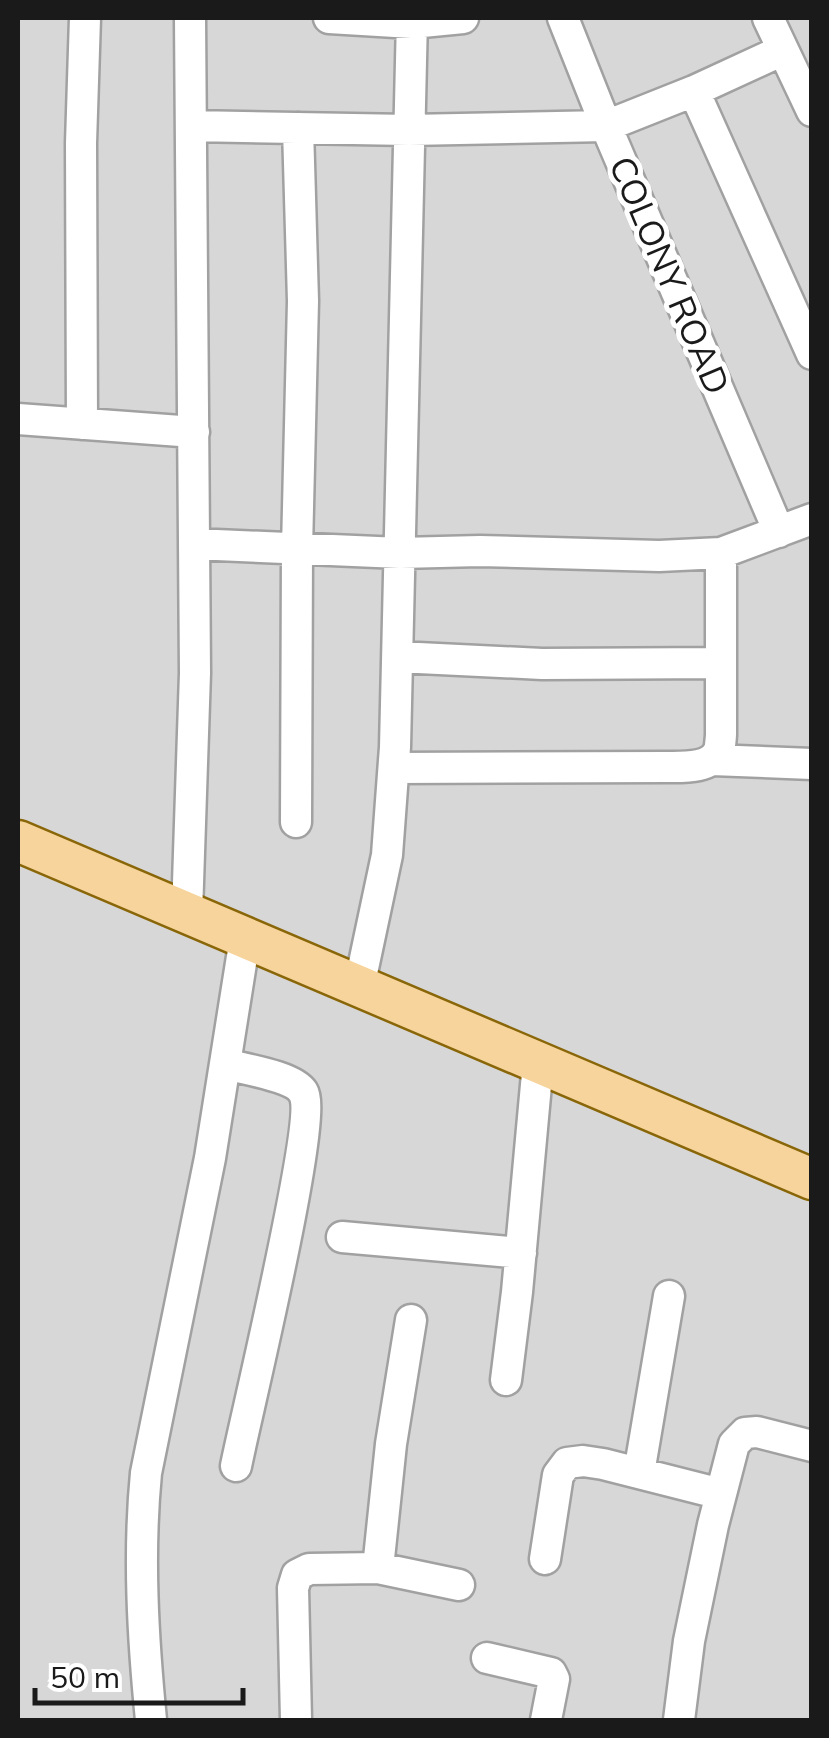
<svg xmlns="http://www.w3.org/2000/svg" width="829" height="1738" font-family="Mulish,sans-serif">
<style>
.residential{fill:#d8d7d7}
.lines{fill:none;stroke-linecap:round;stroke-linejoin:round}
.minor-casing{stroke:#a1a1a1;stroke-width:35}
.major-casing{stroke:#896608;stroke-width:45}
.minor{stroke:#fff;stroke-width:30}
.major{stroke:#f6d49b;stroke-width:40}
.labels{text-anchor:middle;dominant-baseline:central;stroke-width:10;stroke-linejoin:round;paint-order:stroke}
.street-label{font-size:35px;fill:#1a1a1a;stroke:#fff}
</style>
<rect width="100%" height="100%" fill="#ece9e0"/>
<path class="residential" d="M18 18H811V1720H18Z"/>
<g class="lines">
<defs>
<path id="minor" d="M329 18 412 23 463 18
M563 18 606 126 779 532
M768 18 812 111
M694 91 812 354
M191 126 409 130 606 126 694 91 783 50
M18 419 194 432
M82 424 81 143 85 18
M194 544 400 553 480 551 659 556 721 553 812 519
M398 657 542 664 721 663
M712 760 812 764
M394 768 666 767C682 767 712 769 719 750 720 749 721 735 721 734V553
M296 822 297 549 303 301 298 128
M187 913 195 673 190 18
M359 987 387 855 395 747 412 18
M225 1064C243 1069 293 1076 303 1092 319 1118 246 1415 236 1466
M342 1237 521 1253
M506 1380 517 1292 538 1063
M639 1473 669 1296
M545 1559 558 1475 567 1463 583 1461 603 1464 721 1494
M378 1568 391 1444 411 1320
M487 1658 551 1673 554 1679 546 1720
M151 1720C143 1639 138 1555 146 1473L210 1158 245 938
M296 1720 293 1588 297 1575 309 1569 378 1568 459 1585
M679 1720 689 1641 713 1525 734 1444 745 1433 757 1432 812 1446"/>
<path id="major" d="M18 841 812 1179"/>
</defs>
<use href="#minor" class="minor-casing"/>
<use href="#major" class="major-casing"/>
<use href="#minor" class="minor"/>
<use href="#major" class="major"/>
</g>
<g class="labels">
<g class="street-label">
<text transform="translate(670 275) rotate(67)">COLONY ROAD</text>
</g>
</g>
<rect width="829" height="1738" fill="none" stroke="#1a1a1a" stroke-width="40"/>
<path d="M35 1688v15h208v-15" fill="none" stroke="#1a1a1a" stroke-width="5"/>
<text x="50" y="1688" font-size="30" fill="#1a1a1a" stroke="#ffffff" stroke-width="8" paint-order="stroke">50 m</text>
</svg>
